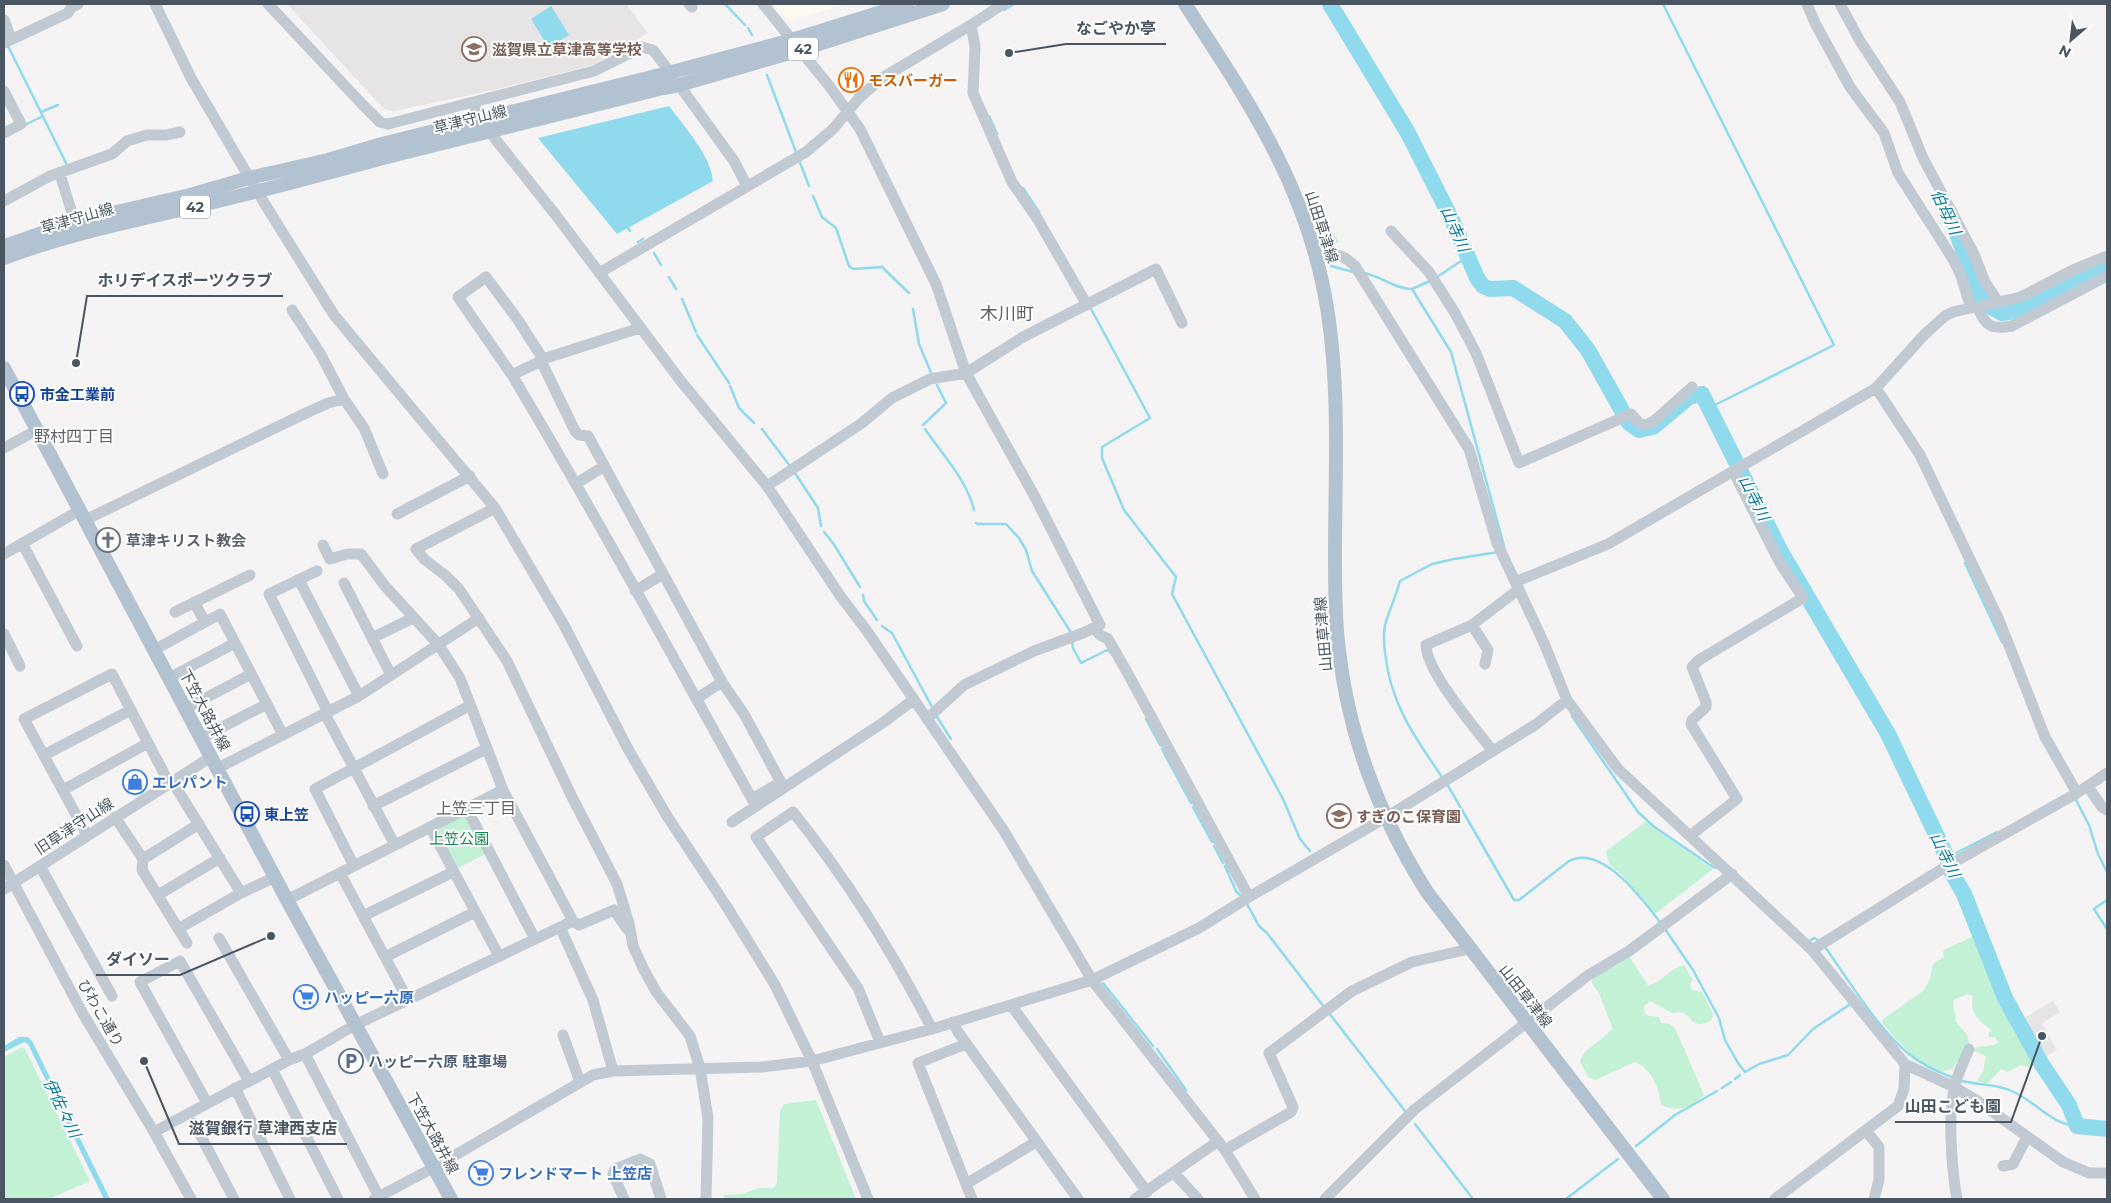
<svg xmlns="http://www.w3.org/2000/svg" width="2111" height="1203" font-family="Montserrat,'Noto Sans JP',sans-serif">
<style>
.commercial{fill:#fdf9ef}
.education{fill:#e6e4e5}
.green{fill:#c3f1d5}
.water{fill:#90daee}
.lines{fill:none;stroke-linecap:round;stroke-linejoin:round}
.stream{stroke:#90daee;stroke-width:2.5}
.river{stroke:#90daee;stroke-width:16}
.minor{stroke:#c1cad2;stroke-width:11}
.major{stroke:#b3c2d1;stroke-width:14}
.major-bridge{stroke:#b3c2d1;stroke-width:14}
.labels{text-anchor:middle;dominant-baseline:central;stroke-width:4;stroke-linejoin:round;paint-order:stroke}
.shield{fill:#fff;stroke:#808990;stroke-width:1}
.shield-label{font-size:14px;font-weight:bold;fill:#4a5661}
.education-label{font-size:15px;font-weight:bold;fill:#785e54;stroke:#fff;text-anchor:start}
.food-label{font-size:15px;font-weight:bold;fill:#c56008;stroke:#fff;text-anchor:start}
.street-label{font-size:15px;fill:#4a5661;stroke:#fff}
.transit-label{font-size:15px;font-weight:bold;fill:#164399;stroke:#fff;text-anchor:start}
.worship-label{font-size:15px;font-weight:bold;fill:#5b616d;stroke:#fff;text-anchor:start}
.shop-label{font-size:15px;font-weight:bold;fill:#366cbe;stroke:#fff;text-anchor:start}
.park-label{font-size:15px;fill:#17864f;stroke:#fff}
.service-label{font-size:15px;font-weight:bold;fill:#4e5e75;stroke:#fff;text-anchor:start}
.water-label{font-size:16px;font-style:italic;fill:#0c7c9b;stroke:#fff}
.neighbourhood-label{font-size:16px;fill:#5f6368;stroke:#fff}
.quarter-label{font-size:18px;fill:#5f6368;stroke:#fff}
.leader{fill:none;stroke:#4a5661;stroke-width:2}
.callout-dot{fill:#4a5661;stroke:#fff;stroke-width:2}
.callout-label{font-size:16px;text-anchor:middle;font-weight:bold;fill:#4a5661;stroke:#fff;stroke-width:4;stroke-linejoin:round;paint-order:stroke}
</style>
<rect width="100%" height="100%" fill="#f5f3f3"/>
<path class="commercial" d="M773 4H848L788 21Z"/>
<path class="education" d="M287 4H626L648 33 593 65 493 90 394 111 384 109Z
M2053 1001 2060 1012 2042 1023 2057 1050 2046 1056 2024 1018Z"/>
<path class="green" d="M1311 197 1339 242 1331 245 1326 242Z
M465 815 487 853 456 869 437 829Z
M1645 822 1713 869 1655 914 1621 874 1609 864 1606 851Z
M1974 936 1982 944 1981 948 1991 966 1989 973 1997 982 2011 1012 2009 1022 2021 1031 2038 1060V1064L2028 1067 2020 1065 2008 1072 2001 1069 1987 1084 1977 1081 1983 1071 1986 1056 1974 1051 1975 1048C1983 1045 1990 1047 1998 1043L1995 1037H1990L1988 1033 1992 1031C1979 1020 1969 1014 1973 996L1968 994 1953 1000 1956 1022 1968 1036 1971 1051 1960 1061H1957L1953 1069C1950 1069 1945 1071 1941 1071 1923 1070 1893 1037 1882 1022L1883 1019 1923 991 1930 979 1933 964 1944 957 1943 952 1944 950Z
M1629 956 1648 986C1662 982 1670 968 1684 965L1693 980 1690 985 1692 990 1702 992 1713 1014 1711 1021C1686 1032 1695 1008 1672 1013L1651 1001 1644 1006 1645 1014 1649 1016 1659 1017 1661 1023 1670 1024 1676 1030 1704 1095C1691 1107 1676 1114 1661 1104 1659 1088 1651 1068 1635 1062L1595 1080 1588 1077 1580 1061 1584 1053 1613 1029 1599 993 1592 984V978L1619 964Z
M22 1047 25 1049 90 1181 49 1199H4V1057Z
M816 1100 856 1199H724L725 1195 743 1194 758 1188H774L777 1182 780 1111 784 1104Z"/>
<path class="water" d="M551 6 569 35 549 48 531 19Z
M669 106C684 126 711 156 713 181L617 234 538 138Z
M19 1037H28L32 1041 110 1199H104L28 1044 24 1042 4 1052V1046Z"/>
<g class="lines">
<path class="stream" d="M725 4 745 25
M1663 4 1834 345 1717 404
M1004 10 1014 4
M748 28 752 35
M8 46 67 165
M767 75 796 152
M41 112 58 105
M989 116 997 134
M25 125 43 116
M799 160 809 186
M1023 188 1039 212
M813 196 822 217 836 228 849 266 853 269 882 267 909 293
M628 228 630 231
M638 242 643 239
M654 253 661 265
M1331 266 1353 272
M1364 273C1381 276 1395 289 1412 289
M669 277 676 289
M1437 277 1467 257
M1430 281 1412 289 1451 352 1504 546
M682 299 696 332
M1090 307 1150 418 1102 447V458L1124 510 1176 577 1172 594 1283 799 1300 839 1310 851
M913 309 919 344 932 375
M697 335 729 383
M730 386 739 408 754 423
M923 425 946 403 937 385
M762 429 790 466
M925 429C942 454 967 480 974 510
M795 473 818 508 821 526
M976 523 978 524H1006L1019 538 1026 550 1032 571 1070 631
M824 532 833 543 860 587
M1965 563 2002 642
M863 595 864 601 877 620
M882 626 892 633 932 707
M1072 642 1073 648 1081 663 1107 650 1110 652
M1572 716 1638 812 1653 826 1713 867 1718 868
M937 717 951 739
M1146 719 1160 745
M1162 749 1191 803
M1442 777C1414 736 1390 703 1385 652 1384 644 1383 634 1385 625 1389 611 1396 596 1400 581L1432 564 1454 559 1498 552
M1447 784 1514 900H1519L1569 861C1602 844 1642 899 1660 922
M2075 798 2089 825 2098 854 2107 872
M1193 807 1212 842
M1214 846 1223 863
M1955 857 1956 853 1997 832
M1225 866 1236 891 1240 895
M2107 900 2094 909 2107 929
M1247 904 1259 926 1267 933 1324 1007
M1665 929 1693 970 1719 1018 1725 1040 1738 1063 1745 1072 1759 1064 1788 1055 1813 1029 1852 1003
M1808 942 1814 938 1820 941
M1825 947C1848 979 1879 1031 1909 1054 1922 1065 1938 1072 1954 1078
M1103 983 1153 1046
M1329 1013 1405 1111
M1157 1049 1186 1090
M1735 1079 1740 1075
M1959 1080C1977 1086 1998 1083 2016 1093 2036 1103 2053 1125 2077 1126
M1722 1088 1731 1082
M1415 1124 1473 1199
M1636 1146 1675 1115 1717 1091
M1566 1199 1618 1159"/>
<path class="river" d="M1330 4 1408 133 1452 220 1477 278 1483 286 1490 289 1513 288 1565 321 1588 350 1629 423 1639 430 1653 427 1689 397 1702 394 1780 550 1888 734 1945 853 1953 875 1964 894 2005 998 2041 1063 2069 1105 2077 1126 2107 1129
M1949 212 1981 299 1988 305 2002 313 2010 312 2019 310 2065 283 2107 264"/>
<path class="minor" d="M155 4 191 78 263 201 334 315 495 508 564 625 628 749 667 816 727 907 775 985 812 1061 868 1199
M268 4 362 104 380 122 388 124 594 71 642 47 653 50 670 72
M689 4 692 7
M763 4 830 87 860 129 936 284 966 373 1035 497 1100 625 1083 633 1034 651 964 685 927 719
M1807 4 1815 23 1850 87 1884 133 1898 173 1953 259 1961 276 1971 308
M1840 4 1860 41 1900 102 1923 158 1974 254 1985 282 1999 303
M4 20 11 39
M971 25 975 46 973 93 1012 182 1037 218 1087 305
M4 43 68 13 71 8 78 4
M679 85 734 161 747 186
M4 91 21 124 4 133
M474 103 476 110 496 140 555 214 680 380 767 486 841 597 867 631 1004 831 1092 980 1225 1150 1255 1199
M60 174 77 229
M4 201 50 176 112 154 127 141 147 135H166L180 132
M1391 231 1429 272 1455 313 1476 353 1519 463 1631 414 1639 423 1646 425 1654 421 1692 387
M1317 258C1336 254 1340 252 1355 266L1469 449 1497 543 1544 643 1567 700 1618 769 1812 950 1905 1064 1954 1087 1976 1100 2063 1162 2089 1173H2107
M599 273 806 152 833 129 859 98 882 78 971 25 1003 4
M1978 308C1985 326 1992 330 2012 326L2107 276
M292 310 320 353 344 399 364 428 383 474
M543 359 640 328
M541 361 512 375C595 514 673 657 752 799L781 782
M512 375 458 297 486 277 518 320 543 359 541 361 575 431 579 435 588 436 722 682 744 714 784 788
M1876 388 1920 455 1999 620 2045 737 2077 793
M4 448 37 430
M577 483 603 467
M767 486 862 423 892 398 930 379 966 373 1023 337 1156 269 1182 323
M495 508 416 549 424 559 446 576 459 589 507 661 572 797 617 884 629 923 633 946 644 970 657 993 690 1036 700 1068 708 1118 706 1199
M397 514 470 476
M85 520 304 414 328 403 344 399
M22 543 77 646
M323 545 330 559 347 554H361L385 586 438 644 460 678 503 790 573 921 579 925 614 910 627 929
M4 554 80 510
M317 571 269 594 328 712
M299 580 359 696
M1515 582 1608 544 1876 388 1924 335 1945 316 1953 312 2021 297 2075 269 2107 256
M344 583 391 675
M635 591 663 574
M194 602 205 622
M175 612 250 575
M1472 625 1488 650 1485 664
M1094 628 1100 635 1108 639 1127 672 1249 897
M4 634 20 666
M372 638 413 618
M154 650 220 614 283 735
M169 678 235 643
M696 699 722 682
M185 709 251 674
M325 714 395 845
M201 738 267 704
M1492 750C1475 728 1426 671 1426 645L1472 625 1519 589
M44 755 131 710
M218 768 359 696 479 618
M172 781 241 893
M2088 787 2102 807 2107 810
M63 790 148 743
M373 806 486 749
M467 809 535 939
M115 817 143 859 142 870 187 943
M732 822 884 722 913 700
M430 827 499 956
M87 835 24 719 112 674 169 783
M1691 835 1737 799 1691 724 1692 720 1706 707V702L1692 667 1699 660 1803 598 1780 563 1733 471
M143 859 199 824
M4 865 83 1014 154 1132 191 1199
M40 866 112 996
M354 866 315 789 469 706
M340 873 408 1000
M4 889 211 757
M158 895 220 858
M287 900 503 790
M363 916 453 872
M560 927 593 1000 613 1071
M178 929 241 893 275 877
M219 938 289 1060
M1812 950 1942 869 2077 793 2107 773
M385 957 475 912
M1011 1005 1147 1192
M953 1022 958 1032 1078 1199
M563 1035 580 1082
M880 1042 858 988 756 837 793 812C847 879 893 953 932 1029
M966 1044 918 1063 972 1199
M305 1054 379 1197
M272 1069 338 1199
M235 1088 290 1199
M207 1103 140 982 180 961 249 1081
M194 1123 234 1199
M154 1132 289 1060 305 1054 355 1025 573 921
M1867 1132 1879 1147V1180L1874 1199
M1225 1150 1291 1112 1293 1107 1269 1053 1352 991 1412 962 1469 949
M2003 1166 2013 1164 2027 1137
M1174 1173 1198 1199
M966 1184 1036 1142
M374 1199 433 1168 593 1075 613 1071 762 1067 812 1061 932 1029 1092 980 1199 928 1249 897 1385 818 1535 725 1567 700
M624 1199 613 1174 615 1169 640 1159 650 1164 661 1199
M1135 1199 1217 1142
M1325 1199 1415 1109 1587 976 1629 951 1732 874
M1775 1199 1898 1106 1904 1089 1905 1064
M1957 1199C1952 1171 1947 1113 1955 1085 1958 1073 1964 1061 1969 1049"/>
<path class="major" d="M1185 4C1251 105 1310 192 1328 314 1340 394 1335 475 1335 555 1335 580 1335 606 1337 631 1345 727 1376 811 1427 892L1663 1199
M668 73 792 40 907 4
M663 88 679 85 800 50 943 4
M4 246 74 222 190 195 249 178 328 160 382 144
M4 258C62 236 123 223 184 209 252 194 319 175 387 157
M4 368 287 900 451 1199"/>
<path class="major-bridge" d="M382 144 668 73
M387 157 663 88"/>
</g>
<defs>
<symbol id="school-ring" viewBox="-11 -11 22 22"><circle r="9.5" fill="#fff" stroke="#8d6e63" stroke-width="1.5"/><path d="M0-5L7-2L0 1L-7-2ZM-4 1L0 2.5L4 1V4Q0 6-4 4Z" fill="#8d6e63"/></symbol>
<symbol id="restaurant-ring" viewBox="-11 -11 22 22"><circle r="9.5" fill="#fff" stroke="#e8710a" stroke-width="1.5"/><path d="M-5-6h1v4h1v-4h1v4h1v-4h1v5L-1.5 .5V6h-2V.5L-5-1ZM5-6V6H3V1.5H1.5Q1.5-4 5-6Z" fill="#e8710a"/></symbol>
<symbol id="bus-ring" viewBox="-11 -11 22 22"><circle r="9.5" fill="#fff" stroke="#1a4fb4" stroke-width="1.5"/><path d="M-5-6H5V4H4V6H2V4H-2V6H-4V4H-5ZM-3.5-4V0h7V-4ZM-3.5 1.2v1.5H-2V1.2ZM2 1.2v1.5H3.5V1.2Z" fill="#1a4fb4"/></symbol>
<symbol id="church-ring" viewBox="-11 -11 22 22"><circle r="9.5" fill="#fff" stroke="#6b7280" stroke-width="1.5"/><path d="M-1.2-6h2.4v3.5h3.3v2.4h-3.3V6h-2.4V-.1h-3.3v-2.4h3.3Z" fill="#6b7280"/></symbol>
<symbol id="shop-ring" viewBox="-11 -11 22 22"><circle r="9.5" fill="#fff" stroke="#3f7fe0" stroke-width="1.5"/><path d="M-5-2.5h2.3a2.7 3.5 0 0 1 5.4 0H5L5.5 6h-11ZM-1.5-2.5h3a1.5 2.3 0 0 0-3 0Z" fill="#3f7fe0"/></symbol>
<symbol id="supermarket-ring" viewBox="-11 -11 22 22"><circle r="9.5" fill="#fff" stroke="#3f7fe0" stroke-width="1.5"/><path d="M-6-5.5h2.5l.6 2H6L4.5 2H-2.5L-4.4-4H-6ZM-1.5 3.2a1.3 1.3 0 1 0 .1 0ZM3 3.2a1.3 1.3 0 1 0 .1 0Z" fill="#3f7fe0"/></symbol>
<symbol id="parking-ring" viewBox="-11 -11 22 22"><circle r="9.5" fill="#fff" stroke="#5c6f8a" stroke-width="1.5"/><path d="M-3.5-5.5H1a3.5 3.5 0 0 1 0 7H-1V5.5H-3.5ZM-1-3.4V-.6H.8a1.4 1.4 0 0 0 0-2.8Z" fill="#5c6f8a"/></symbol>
</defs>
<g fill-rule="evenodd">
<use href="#school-ring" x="460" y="35" width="28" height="28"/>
<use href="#restaurant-ring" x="837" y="66" width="28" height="28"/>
<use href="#bus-ring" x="8" y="380" width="28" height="28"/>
<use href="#church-ring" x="94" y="526" width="28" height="28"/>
<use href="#shop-ring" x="121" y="768" width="28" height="28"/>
<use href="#bus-ring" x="233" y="800" width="28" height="28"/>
<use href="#school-ring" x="1325" y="802" width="28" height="28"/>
<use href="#supermarket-ring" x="292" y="983" width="28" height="28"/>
<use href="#parking-ring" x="337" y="1047" width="28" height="28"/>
<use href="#supermarket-ring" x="467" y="1159" width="28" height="28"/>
</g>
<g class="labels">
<g class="shield">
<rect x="788" y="37.5" width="30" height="23" rx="4"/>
<rect x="180" y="195.5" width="30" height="23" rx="4"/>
</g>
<g class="shield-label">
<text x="803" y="49">42</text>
<text x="195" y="207">42</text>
</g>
<g class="education-label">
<text x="492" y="49">滋賀県立草津高等学校</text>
<text x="1356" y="816">すぎのこ保育園</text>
</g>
<g class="food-label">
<text x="868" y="80">モスバーガー</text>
</g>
<g class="street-label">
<text transform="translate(470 119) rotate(-14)">草津守山線</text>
<text transform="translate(77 218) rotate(-16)">草津守山線</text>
<text transform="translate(1322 227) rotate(72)">山田草津線</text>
<text transform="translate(1323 634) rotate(-95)">山田草津線</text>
<text transform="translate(205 710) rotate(62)">下笠大路井線</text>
<text transform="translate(74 826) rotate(-33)">旧草津守山線</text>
<text transform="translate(1526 996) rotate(52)">山田草津線</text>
<text transform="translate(101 1013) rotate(60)">びわこ通り</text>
<text transform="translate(433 1133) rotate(61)">下笠大路井線</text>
</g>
<g class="transit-label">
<text x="40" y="394">市金工業前</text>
<text x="264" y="814">東上笠</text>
</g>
<g class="worship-label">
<text x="126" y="540">草津キリスト教会</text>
</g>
<g class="shop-label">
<text x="152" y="782">エレパント</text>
<text x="324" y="997">ハッピー六原</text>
<text x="498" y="1173">フレンドマート 上笠店</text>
</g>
<g class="park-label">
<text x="459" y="838">上笠公園</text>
</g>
<g class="service-label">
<text x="368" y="1061">ハッピー六原 駐車場</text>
</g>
<g class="water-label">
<text transform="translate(1946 212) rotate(65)">伯母川</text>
<text transform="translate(1455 229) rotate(66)">山寺川</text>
<text transform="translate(1754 498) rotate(63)">山寺川</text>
<text transform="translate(1945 855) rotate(64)">山寺川</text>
<text transform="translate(62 1108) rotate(64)">伊佐々川</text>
</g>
<g class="neighbourhood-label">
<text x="74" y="436">野村四丁目</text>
<text x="476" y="808">上笠三丁目</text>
</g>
<g class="quarter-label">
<text x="1007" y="314">木川町</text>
</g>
</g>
<path class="leader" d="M1009 53L1066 44H1166M76 363L87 296H283M271 936L180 975H96M2042 1036L2011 1122H1895M144 1061L179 1144H347"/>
<g class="callout-dot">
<circle cx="1009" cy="53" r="5"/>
<circle cx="76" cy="363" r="5"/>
<circle cx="271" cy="936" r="5"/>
<circle cx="2042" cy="1036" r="5"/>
<circle cx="144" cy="1061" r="5"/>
</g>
<g class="callout-label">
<text x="1116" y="34">なごやか亭</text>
<text x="185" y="286">ホリデイスポーツクラブ</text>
<text x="138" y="965">ダイソー</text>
<text x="1953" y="1112">山田こども園</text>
<text x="263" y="1134">滋賀銀行 草津西支店</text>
</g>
<rect width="2111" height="1203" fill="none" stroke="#4a5661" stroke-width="10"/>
<g transform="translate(2071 40) rotate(208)" stroke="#ffffff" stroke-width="4" paint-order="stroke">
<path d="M0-4L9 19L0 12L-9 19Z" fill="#4a5661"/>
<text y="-8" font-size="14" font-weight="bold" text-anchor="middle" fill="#4a5661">N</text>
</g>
</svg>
